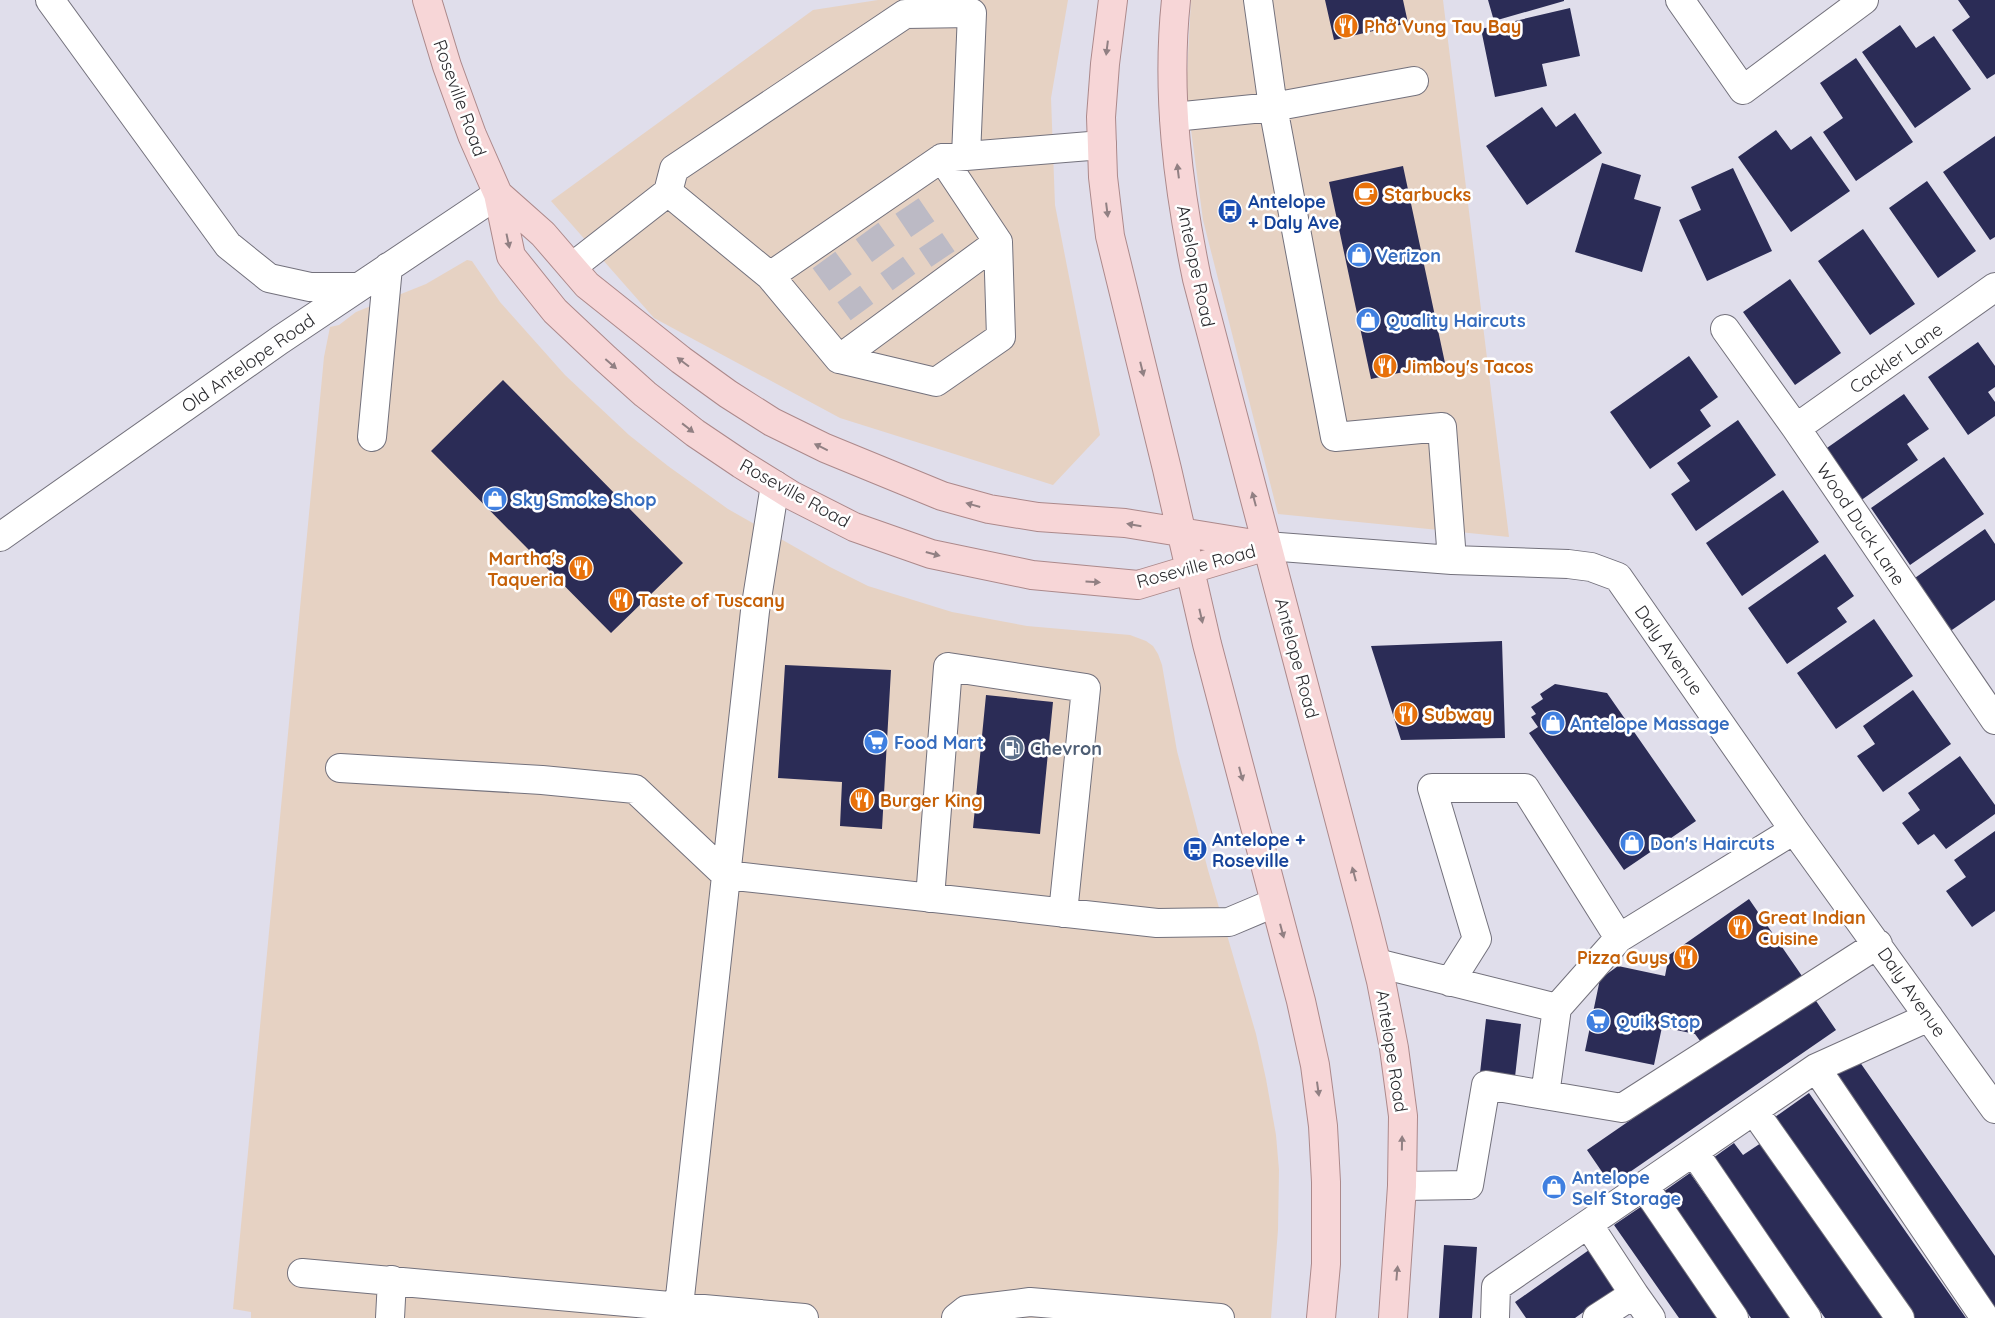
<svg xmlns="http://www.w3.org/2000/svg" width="1995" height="1318" font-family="Quicksand,sans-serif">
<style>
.commercial{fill:#e6d2c3}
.building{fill:#2b2c56}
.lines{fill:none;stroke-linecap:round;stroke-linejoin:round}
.minor-tunnel{stroke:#bcbac5;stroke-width:28;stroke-dasharray:28 14;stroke-linecap:butt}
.minor-casing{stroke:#73717c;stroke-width:30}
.major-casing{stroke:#ac898b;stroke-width:30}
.minor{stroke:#fff;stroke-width:28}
.major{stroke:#f7d6d7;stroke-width:28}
.oneway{fill:#918083}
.labels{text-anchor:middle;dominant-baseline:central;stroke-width:5;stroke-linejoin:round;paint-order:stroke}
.food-label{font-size:18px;font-weight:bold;fill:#c56008;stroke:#fff;text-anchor:start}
.street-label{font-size:18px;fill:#2b2b2f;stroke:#fff}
.transit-label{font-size:18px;font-weight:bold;fill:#164399;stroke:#fff;text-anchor:start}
.shop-label{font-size:18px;font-weight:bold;fill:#366cbe;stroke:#fff;text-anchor:start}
.service-label{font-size:18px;font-weight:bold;fill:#4e5e75;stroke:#fff;text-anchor:start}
</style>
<rect width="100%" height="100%" fill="#e0deeb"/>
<path class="commercial" d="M878 0H1068L1051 98 1055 205 1100 435 1053 485 840 418 654 318 551 201 813 10Z
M1191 0H1443L1509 537 1278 514 1203 220 1186 92Z
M467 260 472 261 500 302 565 375 629 435 668 466 728 509 830 567 868 586 952 612 1027 626 1130 635 1146 641 1153 646 1158 654 1162 665 1177 751 1208 870 1256 1034 1266 1079 1276 1135 1279 1170 1278 1230 1271 1318H251V1312L233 1309 324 357 330 327 339 325 356 312 426 284Z"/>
<path class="building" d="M1325 0H1403L1408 23 1334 40Z
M1488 0H1564V1L1494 21Z
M1958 0H1995V74L1987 79 1952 30 1970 17Z
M1570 8 1580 56 1542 64 1547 86 1495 97 1481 29Z
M1900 25 1916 48 1934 36 1971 89 1915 128 1862 52Z
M1856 58 1913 142 1856 181 1823 132 1843 118 1820 83Z
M1542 107 1556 127 1575 113 1602 153 1527 205 1486 146Z
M1776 130 1791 150 1811 136 1850 191 1791 232 1738 157Z
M1995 136V237L1990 240 1943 172Z
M1602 163 1641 175 1634 199 1661 207 1642 272 1575 252Z
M1403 166 1445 363 1371 379 1329 182Z
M1733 168 1772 251 1707 281 1679 220 1701 210 1691 187Z
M1927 181 1976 251 1938 278 1889 208Z
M1863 229 1915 304 1870 335 1818 261Z
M1790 279 1841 353 1795 385 1743 312Z
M1978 342 1995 366V387L1988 392 1995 402V416L1968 435 1928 377Z
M1689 356 1718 397 1700 410 1711 426 1650 469 1610 412Z
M503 380 683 563 611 633 431 451Z
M1904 394 1929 429 1907 444 1918 460 1860 501 1824 450Z
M1738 420 1776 475 1696 531 1671 494 1690 481 1677 463Z
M1944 457 1984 514 1910 565 1871 508Z
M1783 490 1819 542 1742 596 1706 543Z
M1985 529 1995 544V600L1949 632 1912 580Z
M1825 554 1854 596 1837 608 1847 622 1787 664 1748 608Z
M1874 619 1913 676 1836 729 1797 673Z
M1502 641 1505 738 1401 740 1371 646Z
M785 665 891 670 882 829 840 826 842 782 778 778Z
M1555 684 1607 693 1696 821 1624 870 1529 733 1538 727 1531 717 1536 714 1531 707 1543 699 1540 694Z
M1913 690 1951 744 1883 792 1857 756 1875 744 1863 726Z
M986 695 1053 702 1040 834 973 828Z
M1960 756 1995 805V814L1946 849 1934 834 1918 845 1902 823 1920 810 1908 793Z
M1995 831V911L1972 927 1946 891 1966 877 1954 860Z
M1749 899 1802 976 1703 1045 1695 1034 1662 1027 1654 1065 1585 1051 1600 979 1618 966 1665 976 1669 955Z
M1812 995 1836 1030 1611 1185 1587 1150Z
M1486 1019 1521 1024 1515 1077 1480 1073Z
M1857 1058 1995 1256V1313L1830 1077Z
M1809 1093 1966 1318H1915L1775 1117Z
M1734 1143 1743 1155 1761 1143 1883 1318H1825L1713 1158Z
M1690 1173 1792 1318H1751L1663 1192Z
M1642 1206 1719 1318H1679L1614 1225Z
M1444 1245 1477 1247 1472 1318H1439Z
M1589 1250 1616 1289 1575 1318H1526L1515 1302Z"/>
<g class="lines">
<path class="minor-tunnel" d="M907 206 943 259
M867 231 904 282
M824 260 862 312"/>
<defs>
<path id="minor" d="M50 0 228 245 269 278 310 287H359
M1258 0 1273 107 1414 81
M1680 0 1743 90 1864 0
M1174 117 1273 107 1335 437 1442 427 1452 560
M668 192 674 169 905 14 972 13 966 156
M572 267 668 192 770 276 942 158 1102 145
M770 276 839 359 998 242 942 158
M1725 329 1796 428 1995 720
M839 359 936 382 1001 337 998 242
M1796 428 1995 287
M372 437 388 267
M0 537 280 340 498 194
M1267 546 1452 560 1568 564 1591 567 1618 577 1794 830 1995 1109
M340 768 542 780 635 789 726 875 1157 923 1229 922 1274 903
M930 898 948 667 1086 688 1063 913
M1377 963 1557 1008 1545 1095
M1450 982 1477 939 1432 788H1525L1619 938 1794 830
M1557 1008 1619 938
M1816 1068 1985 1318
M1754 1111 1900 1318
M1694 1152 1807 1318
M1402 1186 1469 1185 1486 1085 1622 1108 1878 944
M1644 1186 1734 1318
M1588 1224 1634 1294 1597 1318
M302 1273 804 1318
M1634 1294 1651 1318
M679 1306 755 611 775 485
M390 1318 392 1280
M956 1318 966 1310 1030 1302 1220 1318
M1495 1318 1496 1287 1816 1068 1929 1017"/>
<path id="major" d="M427 0 447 66 472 135 498 194 511 256 555 311 606 359 645 394 695 433 741 464 791 495 854 527 931 554 1032 575 1138 585 1267 546
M1113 0 1105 64 1101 117 1103 177 1110 236 1167 469 1207 644 1301 1001 1315 1065 1323 1126 1326 1182V1264L1321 1318
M1176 0C1166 94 1178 187 1197 279L1366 921 1381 981 1394 1048 1403 1116 1402 1186 1393 1318
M498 194 543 234 587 285 681 360 728 394 772 422 825 448 942 496 989 509 1038 517 1125 523 1260 545"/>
</defs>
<use href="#minor" class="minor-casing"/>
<use href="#major" class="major-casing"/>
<use href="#minor" class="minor"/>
<use href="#major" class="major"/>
</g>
<defs><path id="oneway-solid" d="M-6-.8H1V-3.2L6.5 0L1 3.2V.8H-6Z" transform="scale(1.25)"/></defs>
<g class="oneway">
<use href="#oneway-solid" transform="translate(1107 48) rotate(97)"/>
<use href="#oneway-solid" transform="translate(1178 171) rotate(-97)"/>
<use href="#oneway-solid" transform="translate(1107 210) rotate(83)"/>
<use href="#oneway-solid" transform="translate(508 241) rotate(78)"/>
<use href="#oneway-solid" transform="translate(683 362) rotate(-143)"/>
<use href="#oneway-solid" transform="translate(611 364) rotate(41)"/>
<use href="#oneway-solid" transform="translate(1142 369) rotate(76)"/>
<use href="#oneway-solid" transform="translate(688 428) rotate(38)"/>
<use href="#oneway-solid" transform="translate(821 447) rotate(-154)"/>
<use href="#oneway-solid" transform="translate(1254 499) rotate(-105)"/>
<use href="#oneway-solid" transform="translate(973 505) rotate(-164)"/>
<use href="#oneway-solid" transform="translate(1134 525) rotate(-170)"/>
<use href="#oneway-solid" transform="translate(933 554) rotate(15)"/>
<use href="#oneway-solid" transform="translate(1093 582) rotate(4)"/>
<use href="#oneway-solid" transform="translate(1201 616) rotate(77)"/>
<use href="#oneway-solid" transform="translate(1241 774) rotate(75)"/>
<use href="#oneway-solid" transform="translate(1354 874) rotate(-105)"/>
<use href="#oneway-solid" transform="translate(1282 931) rotate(75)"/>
<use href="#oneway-solid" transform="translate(1318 1089) rotate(82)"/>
<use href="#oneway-solid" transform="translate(1402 1143) rotate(-89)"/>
<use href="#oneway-solid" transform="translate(1397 1273) rotate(-85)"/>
</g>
<defs>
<symbol id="restaurant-disc" viewBox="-11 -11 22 22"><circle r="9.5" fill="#e8710a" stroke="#fff"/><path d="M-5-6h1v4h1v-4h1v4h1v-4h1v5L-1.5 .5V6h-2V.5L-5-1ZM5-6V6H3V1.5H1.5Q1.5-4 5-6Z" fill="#fff"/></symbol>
<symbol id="cafe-disc" viewBox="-11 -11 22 22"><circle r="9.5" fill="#e8710a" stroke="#fff"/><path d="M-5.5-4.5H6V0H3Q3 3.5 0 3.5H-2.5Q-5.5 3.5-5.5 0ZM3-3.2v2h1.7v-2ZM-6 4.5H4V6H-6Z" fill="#fff"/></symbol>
<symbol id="bus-disc" viewBox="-11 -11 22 22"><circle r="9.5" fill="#1a4fb4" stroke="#fff"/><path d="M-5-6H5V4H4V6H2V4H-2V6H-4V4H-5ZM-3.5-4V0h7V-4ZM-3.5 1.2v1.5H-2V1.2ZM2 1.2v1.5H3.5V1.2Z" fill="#fff"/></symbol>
<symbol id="shop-disc" viewBox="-11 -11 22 22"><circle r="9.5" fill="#3f7fe0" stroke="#fff"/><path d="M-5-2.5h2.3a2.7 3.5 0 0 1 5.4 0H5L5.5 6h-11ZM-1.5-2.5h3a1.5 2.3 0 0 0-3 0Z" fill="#fff"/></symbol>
<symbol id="supermarket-disc" viewBox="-11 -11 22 22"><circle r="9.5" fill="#3f7fe0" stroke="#fff"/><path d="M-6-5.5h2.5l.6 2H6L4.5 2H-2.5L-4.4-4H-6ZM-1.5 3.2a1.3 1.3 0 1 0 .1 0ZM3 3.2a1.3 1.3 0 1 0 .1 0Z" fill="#fff"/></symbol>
<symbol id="fuel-disc" viewBox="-11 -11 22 22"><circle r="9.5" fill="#5c6f8a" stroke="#fff"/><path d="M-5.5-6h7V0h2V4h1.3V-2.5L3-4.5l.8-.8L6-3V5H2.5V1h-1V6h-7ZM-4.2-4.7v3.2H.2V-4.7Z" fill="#fff"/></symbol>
</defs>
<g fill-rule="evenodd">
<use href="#restaurant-disc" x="1332" y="12" width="28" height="28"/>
<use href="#cafe-disc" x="1352" y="180" width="28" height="28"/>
<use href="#bus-disc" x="1216" y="197" width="28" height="28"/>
<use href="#shop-disc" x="1345" y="241" width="28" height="28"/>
<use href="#shop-disc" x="1354" y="306" width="28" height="28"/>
<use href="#restaurant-disc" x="1371" y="352" width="28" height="28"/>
<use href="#shop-disc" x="481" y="485" width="28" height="28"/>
<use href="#restaurant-disc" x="567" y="554" width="28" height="28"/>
<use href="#restaurant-disc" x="607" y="586" width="28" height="28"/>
<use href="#restaurant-disc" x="1392" y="700" width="28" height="28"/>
<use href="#shop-disc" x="1539" y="709" width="28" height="28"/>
<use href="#supermarket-disc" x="862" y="728" width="28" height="28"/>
<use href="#fuel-disc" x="998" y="734" width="28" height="28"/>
<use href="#restaurant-disc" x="848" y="786" width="28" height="28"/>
<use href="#shop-disc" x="1618" y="829" width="28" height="28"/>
<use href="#bus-disc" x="1181" y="835" width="28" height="28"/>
<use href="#restaurant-disc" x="1726" y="913" width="28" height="28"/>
<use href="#restaurant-disc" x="1672" y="943" width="28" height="28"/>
<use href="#supermarket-disc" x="1584" y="1007" width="28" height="28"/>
<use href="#shop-disc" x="1540" y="1173" width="28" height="28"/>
</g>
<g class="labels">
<g class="food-label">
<text x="1364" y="26">Phở Vung Tau Bay</text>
<text x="1384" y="194">Starbucks</text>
<text x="1402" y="366">Jimboy's Tacos</text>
<text x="564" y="558" text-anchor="end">Martha's<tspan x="564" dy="21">Taqueria</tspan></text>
<text x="638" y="600">Taste of Tuscany</text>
<text x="1424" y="714">Subway</text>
<text x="880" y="800">Burger King</text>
<text x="1758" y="917">Great Indian<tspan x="1758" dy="21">Cuisine</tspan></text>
<text x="1668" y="957" text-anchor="end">Pizza Guys</text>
</g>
<g class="street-label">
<text transform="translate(460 98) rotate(70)">Roseville Road</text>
<text transform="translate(1196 266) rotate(78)">Antelope Road</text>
<text transform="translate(1896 358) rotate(-35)">Cackler Lane</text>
<text transform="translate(248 363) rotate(-35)">Old Antelope Road</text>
<text transform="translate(795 493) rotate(29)">Roseville Road</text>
<text transform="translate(1861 524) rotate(56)">Wood Duck Lane</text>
<text transform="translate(1196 566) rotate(-15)">Roseville Road</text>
<text transform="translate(1669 650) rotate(55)">Daly Avenue</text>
<text transform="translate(1297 658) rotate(75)">Antelope Road</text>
<text transform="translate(1912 992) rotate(55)">Daly Avenue</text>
<text transform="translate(1392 1051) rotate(81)">Antelope Road</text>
</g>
<g class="transit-label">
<text x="1248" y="201">Antelope<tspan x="1248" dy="21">+ Daly Ave</tspan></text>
<text x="1212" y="839">Antelope +<tspan x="1212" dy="21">Roseville</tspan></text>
</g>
<g class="shop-label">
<text x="1376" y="255">Verizon</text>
<text x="1386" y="320">Quality Haircuts</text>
<text x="512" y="499">Sky Smoke Shop</text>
<text x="1570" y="723">Antelope Massage</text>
<text x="894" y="742">Food Mart</text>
<text x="1650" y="843">Don's Haircuts</text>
<text x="1616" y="1021">Quik Stop</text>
<text x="1572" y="1177">Antelope<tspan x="1572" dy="21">Self Storage</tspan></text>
</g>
<g class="service-label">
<text x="1030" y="748">Chevron</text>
</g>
</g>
</svg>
